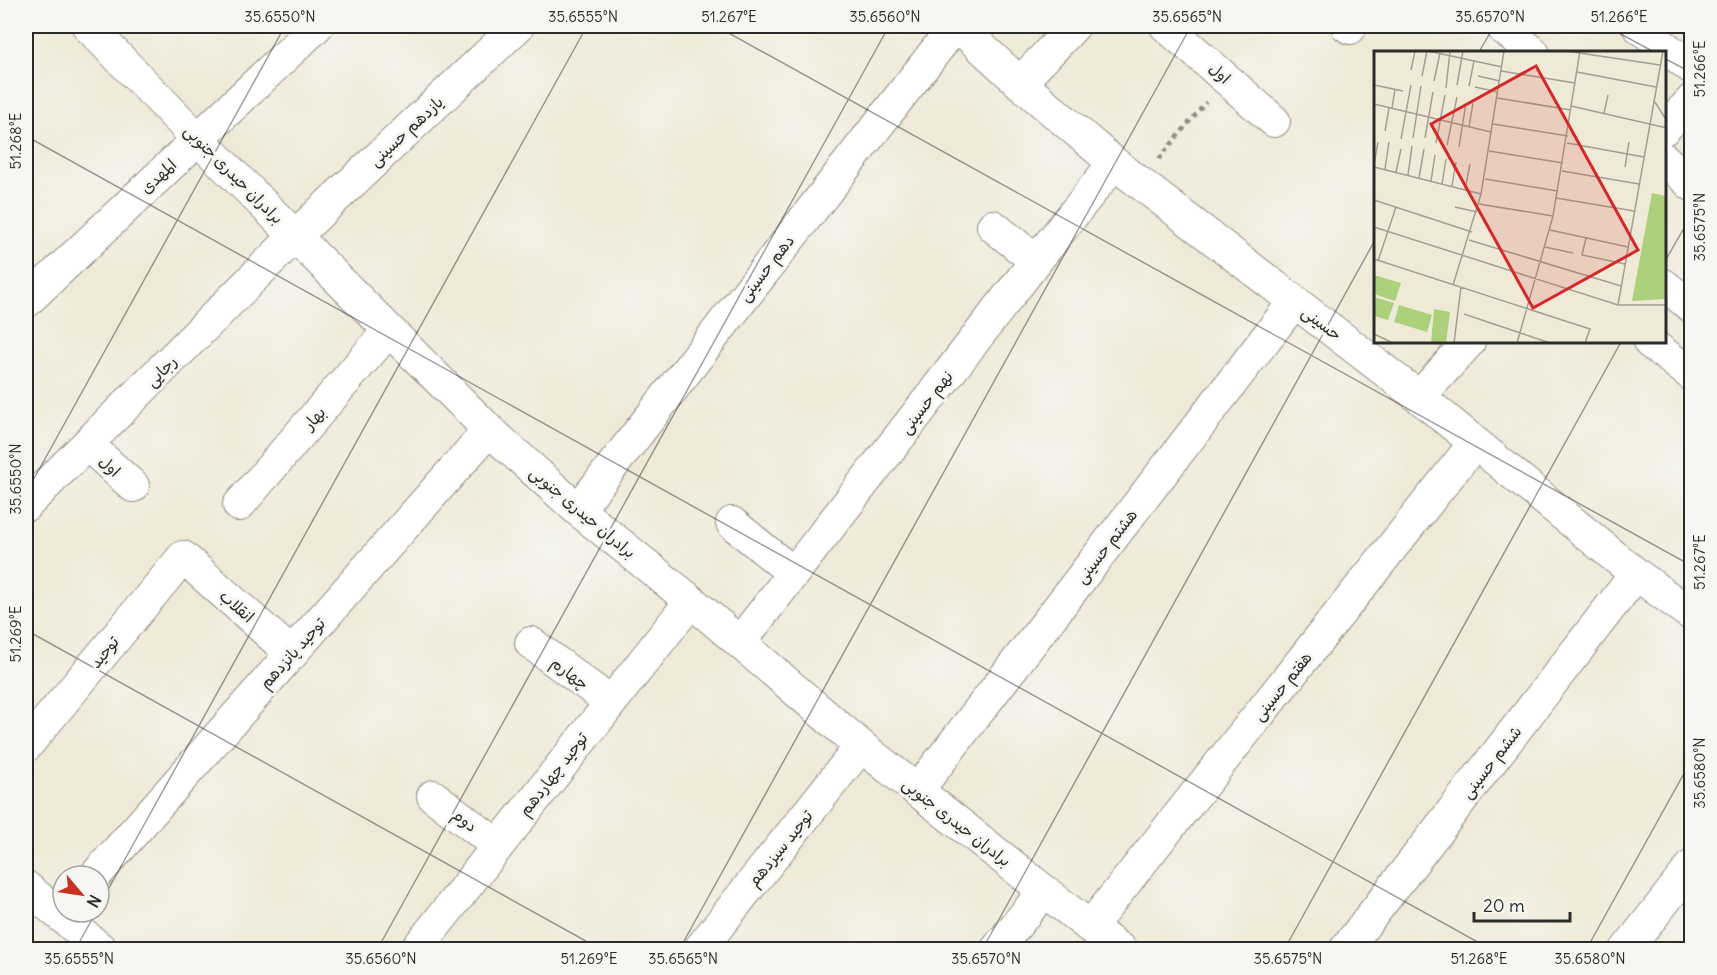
<svg xmlns="http://www.w3.org/2000/svg" width="1717" height="975" font-family="Delius,'Playpen Sans Arabic',sans-serif">
<style>
.lines{fill:none;stroke-linecap:round;stroke-linejoin:round}
.minor-casing{stroke:#8d8a81;stroke-width:34}
.path{stroke:#8d8a81;stroke-width:4;stroke-dasharray:4.5 4.5;stroke-linecap:butt}
.minor{stroke:#fff;stroke-width:32}
.ticks{fill:none;stroke:#2b2b2b;stroke-width:1.5;stroke-opacity:0.45}
.labels{text-anchor:middle;dominant-baseline:central;stroke-width:6;stroke-linejoin:round;paint-order:stroke}
.street-label{font-size:16px;fill:#2b2b2b;stroke:#f6f6f2}
.inset-road{fill:none;stroke:#a19e92;stroke-width:1.5}
.view{fill:#d62828;fill-opacity:0.15;stroke:#d62828;stroke-width:3}
.inset-edge{fill:none;stroke:#2b2b2b;stroke-width:3}
.neatline{fill:none;stroke:#2b2b2b;stroke-width:2}
.ticks-label{font-size:15px;text-anchor:middle;fill:#2b2b2b}
</style>
<rect width="100%" height="100%" fill="#f6f6f2"/>
<filter id="ink" filterUnits="userSpaceOnUse"><feTurbulence type="fractalNoise" baseFrequency=".0167" numOctaves="2"/><feDisplacementMap in="SourceGraphic" scale="12" xChannelSelector="R" yChannelSelector="G"/><feConvolveMatrix kernelMatrix="1 2 1 2 8 2 1 2 1" color-interpolation-filters="sRGB"/></filter>
<filter id="wash" filterUnits="userSpaceOnUse"><feTurbulence type="fractalNoise" baseFrequency=".008" numOctaves="4" result="noise"/><feDisplacementMap in="SourceGraphic" scale="24" xChannelSelector="R" yChannelSelector="G"/><feGaussianBlur stdDeviation="1.35" result="paint"/><feColorMatrix in="noise" values="0 0 0 0 0 0 0 0 0 0 0 0 0 0 0 0 0 1.4 0 .05"/><feComposite in="paint" operator="in"/></filter>
<g filter="url(#wash)">
<rect width="100%" height="100%" fill="#efead7"/>
</g>
<g filter="url(#ink)">
<g class="lines">
<defs>
<path id="minor" d="M88 26 198 139 489 430 578 510 691 601 861 746 1090 927 1121 950
M958 26 1020 83 1114 163 1419 397 1636 574 1692 615
M1166 26 1274 121
M1347 26 1350 28
M1638 26 1692 68
M1504 29 1533 52
M1020 83 1074 26
M1664 129 1692 100
M1664 159 1692 185
M993 226 1036 261
M1664 285 1692 307
M26 302 317 26
M1649 342 1692 375
M1419 397 1469 342
M88 445 133 486
M26 505 295 236 518 26
M239 505 389 330
M578 510 955 26
M732 523 793 573
M740 642 1036 261 1114 163
M531 643 610 702
M26 746 183 557 292 654
M917 791 1294 302
M433 796 497 845
M95 876 489 430
M26 887 102 950
M1090 927 1474 444
M416 950 691 601
M699 950 861 746
M996 950 1044 891
M1345 950 1636 574
M1626 950 1692 866"/>
</defs>
<use href="#minor" class="minor-casing"/>
<path class="path" d="M1159 159 1206 102"/>
<use href="#minor" class="minor"/>
</g>
</g>
<path class="ticks" d="M716 26 1692 566M1606 26 1654 52M1479 52 1494 26M1664 58 1692 73M26 136 1492 950M1664 263 1692 214M26 493 285 26M26 630 602 950M99 906 587 26M75 950 96 912M377 950 889 26M679 950 1191 26M982 950 1375 240M1284 950 1621 342M1586 950 1692 759"/>
<g class="labels">
<g class="street-label">
<text transform="translate(1220 73) rotate(42)">اول</text>
<text transform="translate(406 131) rotate(-43)">یازدهم حسینی</text>
<text transform="translate(234 174) rotate(45)">برادران حیدری جنوبی</text>
<text transform="translate(158 176) rotate(-43)">المهدی</text>
<text transform="translate(766 268) rotate(-52)">دهم حسینی</text>
<text transform="translate(1322 323) rotate(37)">حسینی</text>
<text transform="translate(161 371) rotate(-45)">رجایی</text>
<text transform="translate(926 402) rotate(-52)">نهم حسینی</text>
<text transform="translate(314 418) rotate(-49)">بهار</text>
<text transform="translate(110 466) rotate(43)">اول</text>
<text transform="translate(583 512) rotate(40)">برادران حیدری جنوبی</text>
<text transform="translate(1106 546) rotate(-52)">هشتم حسینی</text>
<text transform="translate(237 606) rotate(41)">انقلاب</text>
<text transform="translate(104 652) rotate(-50)">توحید</text>
<text transform="translate(292 653) rotate(-48)">توحید پانزدهم</text>
<text transform="translate(570 673) rotate(37)">چهارم</text>
<text transform="translate(1282 686) rotate(-51)">هفتم حسینی</text>
<text transform="translate(1491 762) rotate(-52)">ششم حسینی</text>
<text transform="translate(553 774) rotate(-52)">توحید چهاردهم</text>
<text transform="translate(465 820) rotate(38)">دوم</text>
<text transform="translate(957 822) rotate(38)">برادران حیدری جنوبی</text>
<text transform="translate(780 848) rotate(-51)">توحید سیزدهم</text>
</g>
</g>
<g transform="translate(1374 51)">
<rect width="292" height="292" fill="#efead7"/>
<path d="M278 142 292 145V248L258 250ZM0 224 27 232 21 250 0 243ZM0 246 20 252 14 269 0 265ZM25 254 58 264 53 281 20 271ZM60 258 76 261 72 292H57Z" fill="#add17b"/>
<path class="inset-road" d="M54 0 128 16M192 0 286 14M37 19 41 0M127 20 201 32M203 21 282 36M48 25 53 0M104 25 126 30M60 30 66 2M0 34 29 40M83 34 89 0M95 35 100 10M101 36 124 41M72 37 76 0M123 47 197 59M281 51 293 70M0 53 117 81M197 55 293 77M18 57 21 38M230 62 234 44M119 73 194 85M95 76 99 52M11 80 15 57M39 87 47 35M51 87 59 41M27 88 37 34M62 92 71 44M193 92 270 106M73 94 83 46M85 96 92 52M115 100 189 112M0 113 4 91M0 116 107 143M251 116 255 91M11 118 15 91M188 120 265 133M22 121 27 98M34 124 38 95M45 127 50 98M111 128 184 140M57 130 61 104M68 133 72 108M78 135 82 111M91 139 96 113M182 147 260 160M0 149 98 181M105 153 179 165M81 156 103 161M0 176 244 254H293M176 179 254 196M212 187 208 204 251 213M95 189 247 235M171 196 199 202M0 208 216 278 211 292M4 210 22 156M79 234 107 143 130 0M244 254 289 0M90 263 176 292M0 283 19 292M80 292 87 236M143 292 179 165 206 0"/>
<path class="view" d="M162 15 264 199 159 257 57 73Z"/>
<rect width="292" height="292" class="inset-edge"/>
</g>
<rect width="1717" height="975" fill="none" stroke="#f6f6f2" stroke-width="66"/>
<g transform="translate(81 894) rotate(119)"><circle r="28" fill="#f6f6f2" stroke="#a5a5a2" stroke-width="1.5"/>
<path d="M0-4.5L10 22L0 15L-10 22Z" fill="#c8321e"/>
<text y="-9" font-size="16" font-weight="bold" text-anchor="middle" fill="#2b2b2b">N</text>
</g>
<path d="M1474 912v9h96v-9" fill="none" stroke="#2b2b2b" stroke-width="3"/>
<text x="1483" y="912" font-size="18" fill="#2b2b2b" stroke="#f6f6f2" stroke-width="4.5" paint-order="stroke">20 m</text>
<rect x="33" y="33" width="1651" height="909" class="neatline"/>
<g class="ticks-label">
<text x="280" y="22">35.6550°N</text>
<text x="583" y="22">35.6555°N</text>
<text x="729" y="22">51.267°E</text>
<text x="885" y="22">35.6560°N</text>
<text x="1187" y="22">35.6565°N</text>
<text x="1490" y="22">35.6570°N</text>
<text x="1619" y="22">51.266°E</text>
<text transform="translate(1700 69) rotate(-90)" y="5">51.266°E</text>
<text transform="translate(16 141) rotate(-90)" y="5">51.268°E</text>
<text transform="translate(1700 227) rotate(-90)" y="5">35.6575°N</text>
<text transform="translate(16 479) rotate(-90)" y="5">35.6550°N</text>
<text transform="translate(1700 562) rotate(-90)" y="5">51.267°E</text>
<text transform="translate(16 634) rotate(-90)" y="5">51.269°E</text>
<text transform="translate(1700 773) rotate(-90)" y="5">35.6580°N</text>
<text x="79" y="964">35.6555°N</text>
<text x="381" y="964">35.6560°N</text>
<text x="589" y="964">51.269°E</text>
<text x="683" y="964">35.6565°N</text>
<text x="986" y="964">35.6570°N</text>
<text x="1288" y="964">35.6575°N</text>
<text x="1479" y="964">51.268°E</text>
<text x="1590" y="964">35.6580°N</text>
</g>
</svg>
